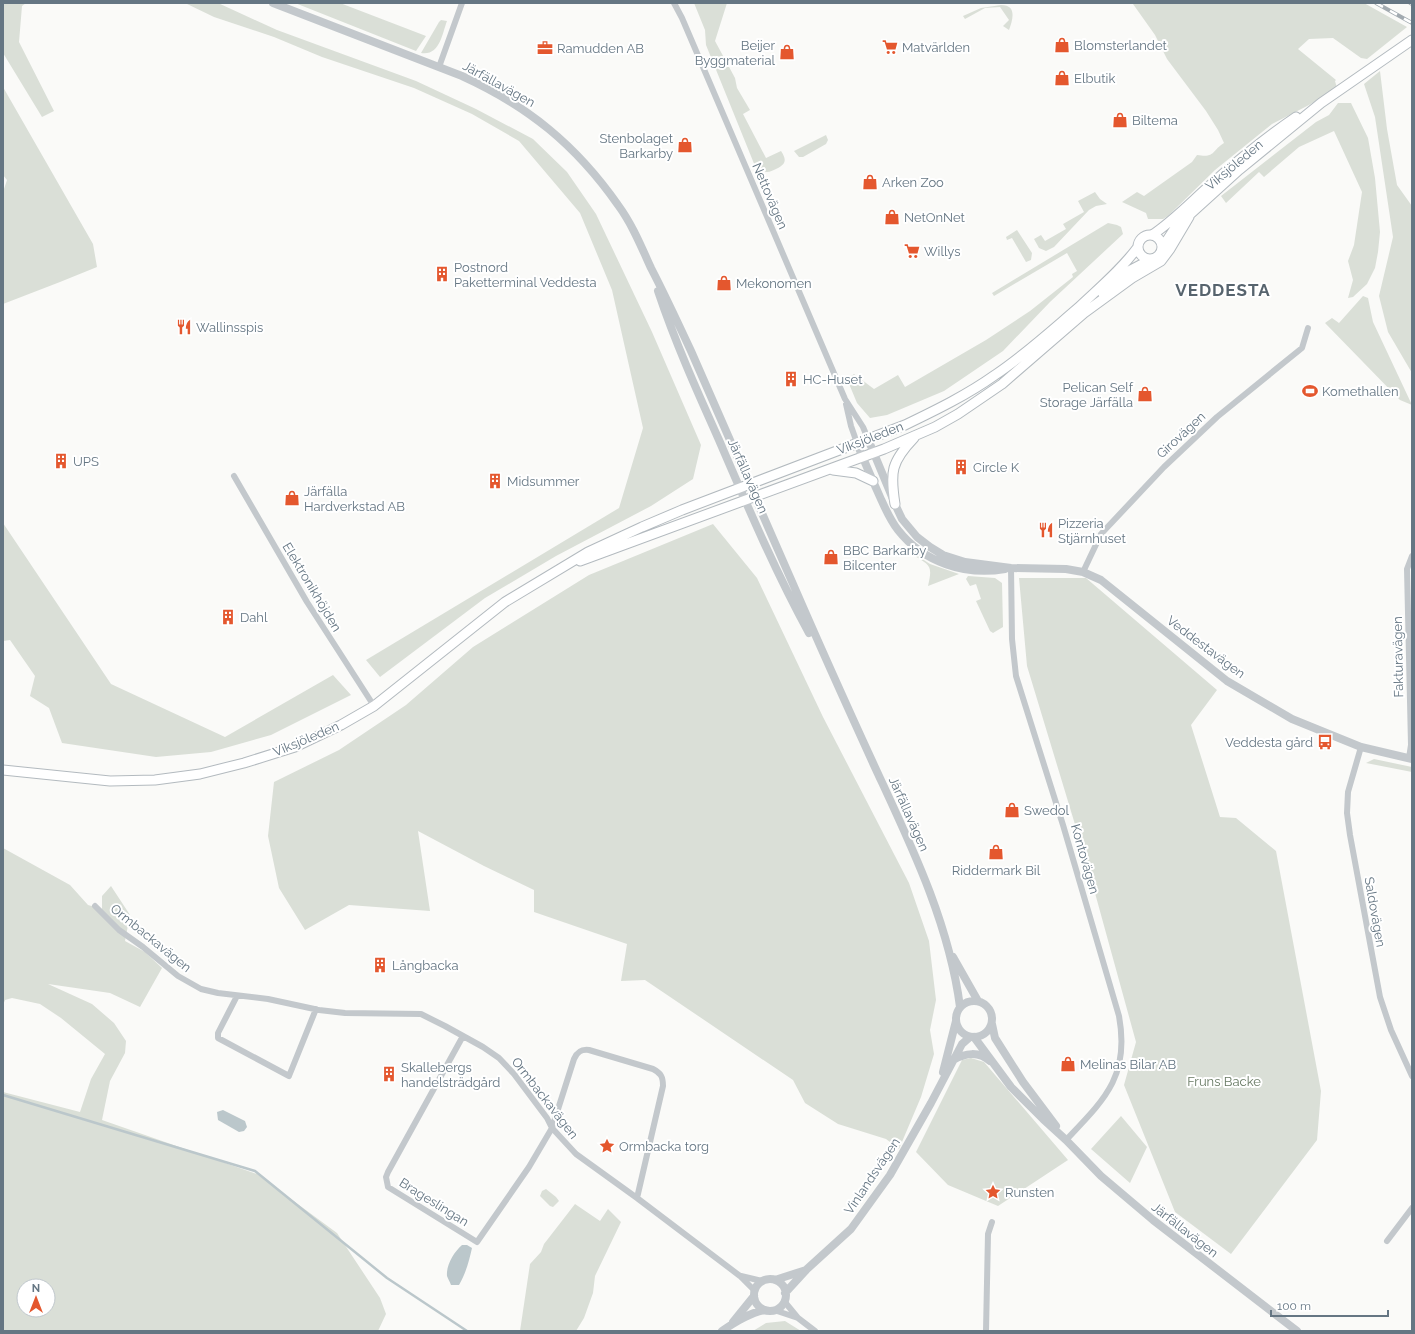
<svg xmlns="http://www.w3.org/2000/svg" width="1415" height="1334" font-family="Raleway,sans-serif">
<style>
.green{fill:#dadfd7;fill-rule:evenodd}
.water{fill:#bbc7cb}
.lines{fill:none;stroke-linecap:round;stroke-linejoin:round}
.stream{stroke:#bbc7cb;stroke-width:2.5}
.secondary-casing{stroke:#b3babf;stroke-width:11}
.minor{stroke:#c3c8cc;stroke-width:6}
.tertiary{stroke:#c3c8cc;stroke-width:8}
.secondary{stroke:#fff;stroke-width:9}
.rail-casing{stroke:#a2aab0;stroke-width:4}
.rail{stroke:#fff;stroke-width:2.5;stroke-dasharray:8;stroke-linecap:butt}
.labels{text-anchor:middle;dominant-baseline:central;stroke-width:4;stroke-linejoin:round;paint-order:stroke}
.poi-label{font-size:13px;fill:#657683;stroke:#fff;text-anchor:start}
.street-label{font-size:13px;fill:#657683;stroke:#fff}
.park-label{font-size:13px;fill:#687a64;stroke:#fff}
.district-label{font-size:17px;font-weight:bold;letter-spacing:1px;fill:#57646e;stroke:#fff}
</style>
<rect width="100%" height="100%" fill="#fafaf8"/>
<path class="green" d="M3 3H26L22 6 19 42 54 111 42 117 3 53Z
M185 3H218L277 30 416 81 476 109 533 139 567 172 596 214 652 332 701 445 693 479 651 506 556 556 485 598 380 677 366 660 619 508 643 428 612 290 580 213 519 141 472 114 414 88 322 57 274 37 214 17Z
M295 3H340L426 36 416 51Z
M694 3H727L715 41 735 78 737 88 750 110 743 114 766 158 781 151C787 160 786 164 776 169 773 170 770 172 767 172 764 172 760 171 757 171L706 45 705 30Z
M1131 3H1364L1407 27 1367 59 1361 58 1333 38 1309 39 1298 49 1336 80 1335 81 1337 88 1309 105 1272 124 1215 170 1168 216 1163 219H1148L1146 213 1122 202 1137 192 1144 196 1192 162 1197 155C1216 158 1211 151 1224 143L1218 130 1206 111 1167 59 1155 35 1133 4Z
M1001 5C1017 5 1013 19 1009 30L1003 26 1009 20 1000 7 985 8 965 19 963 16 981 8Z
M441 20 447 21C442 34 440 56 421 53L439 22Z
M1380 71 1387 129 1397 185 1412 206V373L1388 332 1379 296 1393 237 1375 117 1364 84Z
M3 87 93 244 97 267 60 282 3 304V192L7 180 3 175Z
M1338 103H1351L1368 138 1375 178 1380 232 1378 252 1375 268 1367 284 1353 297 1348 298 1353 280 1348 261 1354 245 1362 192 1334 131 1299 147 1264 177 1259 172 1226 203 1221 196 1316 122 1329 115Z
M826 135 828 140 826 144 803 157H799L794 151Z
M1095 192 1100 199 1107 204 1096 206 1089 210 1054 247 1046 251 1039 248 1034 239 1041 235 1045 241 1066 229 1063 224 1084 212 1078 201Z
M1108 223 1117 225 1121 227 1123 234 1050 302 1003 351 944 391 887 415 870 418 857 403 847 379 854 374 874 389 898 375 905 387 986 340 1030 311 1073 277 1072 274 1077 271 1067 253 994 296 992 293Z
M1017 230 1032 253 1031 260 1026 262 1012 238 1007 240 1006 237Z
M1363 296 1368 298 1373 322 1412 405 1400 400 1325 323 1332 318 1339 323Z
M3 523 111 684 225 737 333 675 351 695 271 735 211 752 156 757 62 743 49 708 30 696 35 676 10 640 3 641Z
M713 524 757 578 823 717 909 883 929 941 936 1000 930 1030 934 1054 921 1097 899 1149 886 1139 838 1124 805 1103 793 1080 645 980 621 981 627 944 534 912V890L484 866 418 831 430 911 349 905 305 930 279 888 268 836 274 782 339 750 406 705 473 647 589 575Z
M913 553 930 564 959 574 928 586C933 564 930 566 912 554Z
M968 576 995 578 1002 583 1003 627 993 633 990 631 976 601 981 599 976 584 970 586 966 579Z
M1019 578H1086L1217 690 1191 725 1220 817 1236 818 1276 851 1321 1091 1317 1140 1231 1254 1175 1212 1124 1085 1136 1042 1087 864 1027 666Z
M1374 759 1412 767V772L1366 763Z
M3 848 70 885 88 905 102 909V896L111 886 130 915 125 941 145 952 162 968 140 1007 110 993 48 984 92 1004 114 1023 126 1041 125 1053 110 1081 102 1120 257 1174 337 1233 380 1298 386 1314 378 1331H3V1092L80 1112 91 1079 105 1054 61 1018 40 1004 12 998 5 1000 3 1005ZM24 1286H48V1310H24Z
M971 1058 984 1062 1068 1160 998 1206 948 1185 916 1152 962 1060Z
M1121 1116 1147 1147 1130 1183 1091 1149Z
M546 1189 556 1197 559 1201 553 1207 550 1206 540 1196 542 1191Z
M575 1204 600 1221 608 1209 621 1222 595 1276 593 1293 584 1318 576 1331H520L530 1264 541 1252 544 1244Z
M785 1321 801 1331H753L766 1323Z"/>
<path class="water" d="M223 1110 245 1121 247 1127 244 1131 239 1132 218 1120 217 1112Z
M462 1245H467L472 1248C469 1261 466 1273 459 1285H451C450 1282 448 1279 447 1276 446 1265 454 1252 462 1245Z"/>
<g class="lines">
<path class="stream" d="M3 1095 255 1171 387 1278 467 1331"/>
<defs>
<path id="secondary" d="M1138 247a12 12 0 1 1 24 0a12 12 0 1 1-24 0Z
M1152 235C1173 221 1190 203 1209 186 1236 162 1265 138 1296 117
M1162 248 1175 228 1239 170 1321 103 1412 40
M1103 294 1127 272 1150 260
M833 470 856 473 873 481
M895 504C890 472 891 462 914 438
M580 561 884 449 935 427 958 414 1002 384 1084 313 1132 278 1161 261 1170 249 1189 217
M3 770 110 781 155 780 200 774 244 763 295 747 341 725 374 706 505 602 588 552 642 527 682 510 905 425C936 410 967 395 995 375 1025 355 1051 331 1078 308 1099 288 1121 270 1138 247"/>
</defs>
<use href="#secondary" class="secondary-casing"/>
<path class="minor" d="M674 3 682 18 845 399 863 427 868 439
M439 67 462 3
M846 404 851 426 857 443
M234 476 307 602 374 706
M1011 568 1012 639 1016 676 1063 825 1119 1016C1130 1076 1105 1099 1066 1140
M1083 572 1101 534 1164 467 1217 417 1302 348 1308 328
M1361 747 1348 792 1347 813 1350 835 1380 997 1391 1030 1412 1076
M1409 758 1411 745 1407 569 1412 556
M95 906 119 930 143 947 178 976 201 989 218 993 268 999 319 1010 345 1013 421 1014 445 1026 483 1047 499 1058 514 1074 547 1118 552 1128 576 1154 637 1198 740 1276 755 1291
M237 996 218 1033V1038L289 1076 316 1009
M463 1036 388 1172 386 1177 388 1187 477 1242 529 1167 552 1128 574 1059C577 1052 581 1049 589 1050L653 1069C661 1073 663 1077 663 1086L637 1198
M1387 1241 1412 1208
M741 1276 762 1281
M784 1301 798 1318 815 1331
M774 1310 798 1318
M986 1331 988 1234 992 1222"/>
<path class="tertiary" d="M273 3 462 76C528 106 576 145 618 205 632 224 641 246 651 268 665 295 678 323 691 351 725 428 759 506 793 584 819 644 846 704 873 763 909 841 949 921 960 1007
M658 291C675 342 697 391 719 440 747 505 775 571 809 633
M868 439 895 504 902 519 917 537 930 547 943 555 965 562 1011 568 1066 569 1083 572 1101 580 1227 681 1292 719 1361 747 1412 759
M857 443C864 461 872 479 880 497 885 508 890 520 898 530 923 562 965 576 1005 569
M953 957 978 1001
M956 1019a18 18 0 1 1 36 0a18 18 0 1 1-36 0Z
M992 1024 995 1038 1023 1082 1056 1126
M974 1037 1011 1087 1043 1119 1066 1140 1101 1176 1153 1220 1297 1331
M953 1060C965 1053 979 1051 990 1061
M943 1072 956 1021
M754 1295a16 16 0 1 1 32 0a16 16 0 1 1-32 0Z
M775 1280 806 1270
M785 1293 807 1269 851 1229 890 1175 931 1103 962 1044 970 1037
M733 1322 754 1296
M722 1331C735 1322 749 1313 765 1310"/>
<use href="#secondary" class="secondary"/>
<defs>
<path id="rail" d="M1376 3 1412 23
M1410 3 1412 4"/>
</defs>
<use href="#rail" class="rail-casing"/>
<use href="#rail" class="rail"/>
</g>
<defs>
<symbol id="shop-bare" viewBox="-9 -9 18 18"><path d="M-5-2.5h2.3a2.7 3.5 0 0 1 5.4 0H5L5.5 6h-11ZM-1.5-2.5h3a1.5 2.3 0 0 0-3 0Z" fill="#e4572e" stroke="#fff" stroke-width="2.5" paint-order="stroke"/></symbol>
<symbol id="supermarket-bare" viewBox="-9 -9 18 18"><path d="M-6-5.5h2.5l.6 2H6L4.5 2H-2.5L-4.4-4H-6ZM-1.5 3.2a1.3 1.3 0 1 0 .1 0ZM3 3.2a1.3 1.3 0 1 0 .1 0Z" fill="#e4572e" stroke="#fff" stroke-width="2.5" paint-order="stroke"/></symbol>
<symbol id="office-bare" viewBox="-9 -9 18 18"><path d="M-6-3h4V-5.5h4V-3h4V5H-6ZM-1-4.5V-3h2v-1.5ZM-6 0V1H6V0Z" fill="#e4572e" stroke="#fff" stroke-width="2.5" paint-order="stroke"/></symbol>
<symbol id="building-bare" viewBox="-9 -9 18 18"><path d="M-4-6H4V6H1V3H-1V6H-4ZM-2.5-4.3h1.7v1.8h-1.7ZM.8-4.3h1.7v1.8H.8ZM-2.5-1h1.7V.8h-1.7ZM.8-1h1.7V.8H.8Z" fill="#e4572e" stroke="#fff" stroke-width="2.5" paint-order="stroke"/></symbol>
<symbol id="restaurant-bare" viewBox="-9 -9 18 18"><path d="M-5-6h1v4h1v-4h1v4h1v-4h1v5L-1.5 .5V6h-2V.5L-5-1ZM5-6V6H3V1.5H1.5Q1.5-4 5-6Z" fill="#e4572e" stroke="#fff" stroke-width="2.5" paint-order="stroke"/></symbol>
<symbol id="stadium-bare" viewBox="-9 -9 18 18"><path d="M0-5a6.5 5 0 1 0 0 10a6.5 5 0 1 0 0-10ZM-3.5-1.8h7v3.6h-7Z" fill="#e4572e" stroke="#fff" stroke-width="2.5" paint-order="stroke"/></symbol>
<symbol id="bus-bare" viewBox="-9 -9 18 18"><path d="M-5-6H5V4H4V6H2V4H-2V6H-4V4H-5ZM-3.5-4V0h7V-4ZM-3.5 1.2v1.5H-2V1.2ZM2 1.2v1.5H3.5V1.2Z" fill="#e4572e" stroke="#fff" stroke-width="2.5" paint-order="stroke"/></symbol>
<symbol id="sight-bare" viewBox="-9 -9 18 18"><path d="M0-6L1.8-2.2L6-1.7L2.9 1.2L3.7 5.4L0 3.3L-3.7 5.4L-2.9 1.2L-6-1.7L-1.8-2.2Z" fill="#e4572e" stroke="#fff" stroke-width="2.5" paint-order="stroke"/></symbol>
</defs>
<g fill-rule="evenodd">
<use href="#shop-bare" x="1051" y="34" width="22" height="22"/>
<use href="#supermarket-bare" x="879" y="36" width="22" height="22"/>
<use href="#office-bare" x="534" y="37" width="22" height="22"/>
<use href="#shop-bare" x="776" y="41" width="22" height="22"/>
<use href="#shop-bare" x="1051" y="67" width="22" height="22"/>
<use href="#shop-bare" x="1109" y="109" width="22" height="22"/>
<use href="#shop-bare" x="674" y="134" width="22" height="22"/>
<use href="#shop-bare" x="859" y="171" width="22" height="22"/>
<use href="#shop-bare" x="881" y="206" width="22" height="22"/>
<use href="#supermarket-bare" x="901" y="240" width="22" height="22"/>
<use href="#building-bare" x="431" y="263" width="22" height="22"/>
<use href="#shop-bare" x="713" y="272" width="22" height="22"/>
<use href="#restaurant-bare" x="173" y="316" width="22" height="22"/>
<use href="#building-bare" x="780" y="368" width="22" height="22"/>
<use href="#stadium-bare" x="1299" y="380" width="22" height="22"/>
<use href="#shop-bare" x="1134" y="383" width="22" height="22"/>
<use href="#building-bare" x="50" y="450" width="22" height="22"/>
<use href="#building-bare" x="950" y="456" width="22" height="22"/>
<use href="#building-bare" x="484" y="470" width="22" height="22"/>
<use href="#shop-bare" x="281" y="487" width="22" height="22"/>
<use href="#restaurant-bare" x="1035" y="519" width="22" height="22"/>
<use href="#shop-bare" x="820" y="546" width="22" height="22"/>
<use href="#building-bare" x="217" y="606" width="22" height="22"/>
<use href="#bus-bare" x="1314" y="731" width="22" height="22"/>
<use href="#shop-bare" x="1001" y="799" width="22" height="22"/>
<use href="#shop-bare" x="985" y="841" width="22" height="22"/>
<use href="#building-bare" x="369" y="954" width="22" height="22"/>
<use href="#shop-bare" x="1057" y="1053" width="22" height="22"/>
<use href="#building-bare" x="378" y="1063" width="22" height="22"/>
<use href="#sight-bare" x="596" y="1135" width="22" height="22"/>
<use href="#sight-bare" x="982" y="1181" width="22" height="22"/>
</g>
<g class="labels">
<g class="poi-label">
<text x="775" y="45" text-anchor="end">Beijer<tspan x="775" dy="15">Byggmaterial</tspan></text>
<text x="1074" y="45">Blomsterlandet</text>
<text x="902" y="47">Matvärlden</text>
<text x="557" y="48">Ramudden AB</text>
<text x="1074" y="78">Elbutik</text>
<text x="1132" y="120">Biltema</text>
<text x="673" y="138" text-anchor="end">Stenbolaget<tspan x="673" dy="15">Barkarby</tspan></text>
<text x="882" y="182">Arken Zoo</text>
<text x="904" y="217">NetOnNet</text>
<text x="924" y="251">Willys</text>
<text x="454" y="267">Postnord<tspan x="454" dy="15">Paketterminal Veddesta</tspan></text>
<text x="736" y="283">Mekonomen</text>
<text x="196" y="327">Wallinsspis</text>
<text x="803" y="379">HC-Huset</text>
<text x="1133" y="387" text-anchor="end">Pelican Self<tspan x="1133" dy="15">Storage Järfälla</tspan></text>
<text x="1322" y="391">Komethallen</text>
<text x="73" y="461">UPS</text>
<text x="973" y="467">Circle K</text>
<text x="507" y="481">Midsummer</text>
<text x="304" y="491">Järfälla<tspan x="304" dy="15">Hardverkstad AB</tspan></text>
<text x="1058" y="523">Pizzeria<tspan x="1058" dy="15">Stjärnhuset</tspan></text>
<text x="843" y="550">BBC Barkarby<tspan x="843" dy="15">Bilcenter</tspan></text>
<text x="240" y="617">Dahl</text>
<text x="1313" y="742" text-anchor="end">Veddesta gård</text>
<text x="1024" y="810">Swedol</text>
<text x="996" y="870" text-anchor="middle">Riddermark Bil</text>
<text x="392" y="965">Långbacka</text>
<text x="1080" y="1064">Melinas Bilar AB</text>
<text x="401" y="1067">Skallebergs<tspan x="401" dy="15">handelsträdgård</tspan></text>
<text x="619" y="1146">Ormbacka torg</text>
<text x="1005" y="1192">Runsten</text>
</g>
<g class="street-label">
<text transform="translate(499 84) rotate(29)">Järfällavägen</text>
<text transform="translate(1234 165) rotate(-40)">Viksjöleden</text>
<text transform="translate(770 196) rotate(67)">Nettovägen</text>
<text transform="translate(1181 435) rotate(-43)">Girovägen</text>
<text transform="translate(870 438) rotate(-21)">Viksjöleden</text>
<text transform="translate(748 476) rotate(66)">Järfällavägen</text>
<text transform="translate(312 587) rotate(59)">Elektronikhöjden</text>
<text transform="translate(1206 647) rotate(37)">Veddestavägen</text>
<text transform="translate(1398 657) rotate(-91)">Fakturavägen</text>
<text transform="translate(306 739) rotate(-23)">Viksjöleden</text>
<text transform="translate(909 814) rotate(66)">Järfällavägen</text>
<text transform="translate(1085 859) rotate(74)">Kontovägen</text>
<text transform="translate(1375 912) rotate(80)">Saldovägen</text>
<text transform="translate(151 938) rotate(39)">Ormbackavägen</text>
<text transform="translate(545 1098) rotate(52)">Ormbackavägen</text>
<text transform="translate(872 1176) rotate(-56)">Vinlandsvägen</text>
<text transform="translate(434 1202) rotate(32)">Brageslingan</text>
<text transform="translate(1185 1230) rotate(38)">Järfällavägen</text>
</g>
<g class="park-label">
<text x="1224" y="1081">Fruns Backe</text>
</g>
<g class="district-label">
<text x="1223" y="290">VEDDESTA</text>
</g>
</g>
<rect width="1415" height="1334" fill="none" stroke="#657683" stroke-width="8"/>
<g transform="translate(36 1298)"><circle r="19" fill="#ffffff" stroke="#c1c8cd"/>
<path d="M0-3L7 15L0 10L-7 15Z" fill="#e4572e"/>
<text y="-6" font-size="11" font-weight="bold" text-anchor="middle" fill="#657683">N</text>
</g>
<path d="M1271 1310v6h117v-6" fill="none" stroke="#657683" stroke-width="2"/>
<text x="1277" y="1310" font-size="12" fill="#657683" stroke="#ffffff" stroke-width="3" paint-order="stroke">100 m</text>
</svg>
